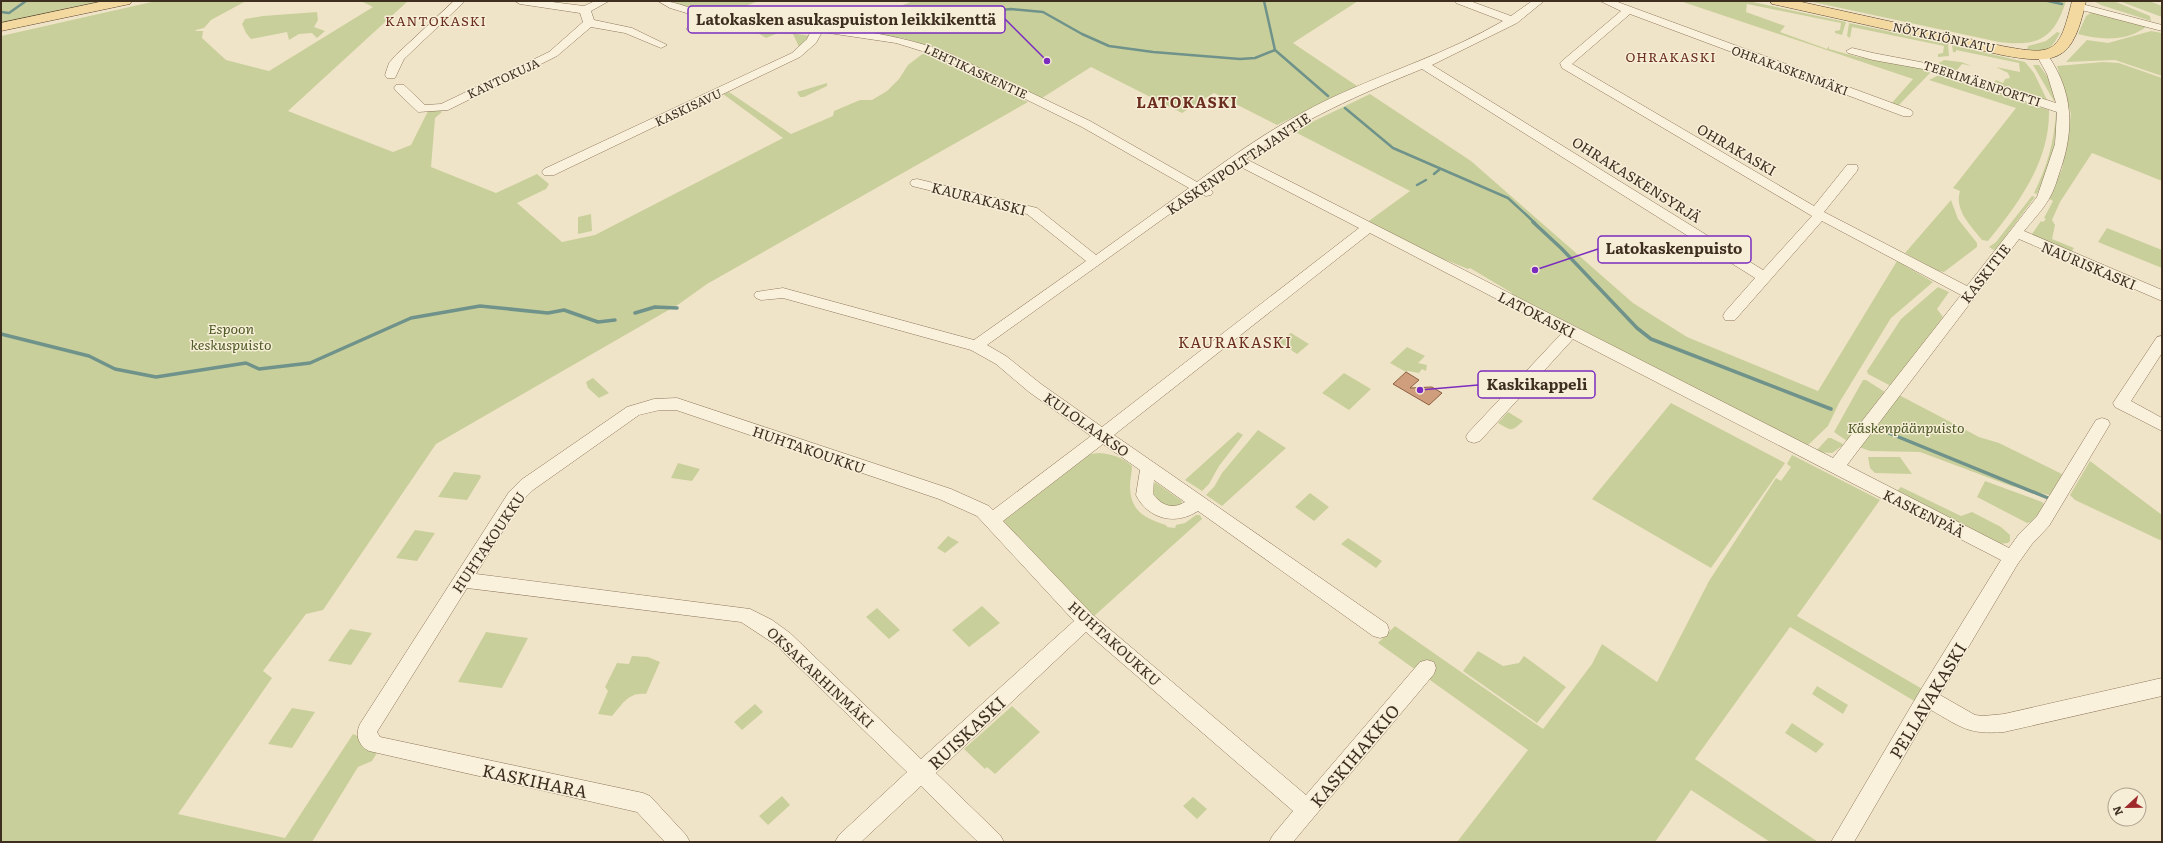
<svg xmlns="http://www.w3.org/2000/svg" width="2163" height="843" font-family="Literata,serif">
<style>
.green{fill:#c9cf9b}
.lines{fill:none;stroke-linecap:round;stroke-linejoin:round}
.stream-far1{stroke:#6f938a;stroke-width:2.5}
.stream{stroke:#6f938a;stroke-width:3.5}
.building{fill:#cf9f7d;stroke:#8d5f41}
.minor-casing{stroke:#8d765c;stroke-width:1}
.major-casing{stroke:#5b4430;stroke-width:1}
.minor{fill:#faf1dc;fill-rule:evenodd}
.major{fill:#f3d9a0;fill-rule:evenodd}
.labels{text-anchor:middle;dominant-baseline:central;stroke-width:3;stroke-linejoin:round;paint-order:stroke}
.far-street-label{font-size:12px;fill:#3d2e20;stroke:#f7eed8}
.far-neighbourhood-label{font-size:13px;letter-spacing:1px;fill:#6b2e1e;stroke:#f7eed8}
.street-label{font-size:14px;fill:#3d2e20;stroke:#f7eed8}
.park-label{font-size:14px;font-style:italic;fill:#4d5a26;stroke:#f7eed8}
.far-district-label{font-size:15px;font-weight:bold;letter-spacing:1px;fill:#6b2e1e;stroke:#f7eed8}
.neighbourhood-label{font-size:15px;letter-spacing:1px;fill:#6b2e1e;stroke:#f7eed8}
.near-street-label{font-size:17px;fill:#3d2e20;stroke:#f7eed8}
.leader{fill:none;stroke:#7b2cbf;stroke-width:1.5}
.callout-dot{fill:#7b2cbf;stroke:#f7eed8;stroke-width:1.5}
.callout{fill:#f7eed8;stroke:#7b2cbf;stroke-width:1.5}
.callout-label{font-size:15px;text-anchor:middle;font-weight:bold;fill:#3d2e20}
</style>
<rect width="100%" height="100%" fill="#f0e4c8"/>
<path class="green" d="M1 1H115L1 25Z
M156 1H246L211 20 204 28 196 30 195 31H203L202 38 226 60 269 71 373 7 361 1H408L288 111 393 152 411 145 428 111 440 109 442 112 435 118 431 167 496 193 537 174 549 184 546 189 517 203 562 242 595 235 783 138 723 94 729 92 791 134 833 116 834 111 860 100H872L887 91 899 79 908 65 925 52 1028 102 707 284 679 304 436 444 323 610 306 614 263 671 272 678 178 814 285 838 353 734 360 737V742L363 747 377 753 372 761 358 767 312 842H1V36Z
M669 1H758L722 16Z
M913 1H1358L1293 43 1357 86 1277 125 1214 93 1182 113 1091 67 1042 98 939 49 902 38 855 33 867 19Z
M1680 1H1748L1846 22 1842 35 1835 33V31L1840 30 1841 23 1747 4 1746 12 1785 26 1780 32 1827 49 1829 46V49L1858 57 1909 65 1931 72 1896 108 1890 105 1913 79Z
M1808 1H2066C2054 39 2038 47 1999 42Z
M2094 1H2114L2150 16 2151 21 2101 5Z
M2119 1H2149L2162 6V17Z
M317 12 318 20 314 27 325 31 317 38 312 33 299 34 289 40 287 32 251 39 246 33 242 24 245 19 263 16Z
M2091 13H2095L2147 26C2128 42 2100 40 2078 34L2086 16Z
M715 22 811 36 798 49 799 47 793 34 778 33 766 38 755 31 710 23Z
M1849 23 1948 44 1949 56 1938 57V54L1943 53 1944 46 1852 27 1850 38 1847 36Z
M2151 31 2162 33V76L2115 60 2066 62 2087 40 2108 43Z
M2057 32 2060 33C2051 50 2046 53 2027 50L2028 46 2046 41Z
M1952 45 2025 62 2034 73 2048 102 1993 84 1996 80 2003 83 2005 79 2010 78 2008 73 1996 67 2020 72 2019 63 1956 50V52H1953Z
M1944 60 1961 62 1972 66 1962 64 1957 70 1965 73 1964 75 1939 67V63Z
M2103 62 2119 63 2162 78V181L2092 153 2060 202 2052 220 2055 225 2052 239 2074 248 2070 254 2033 239 2032 234 2041 221 2043 222 2046 219 2044 218 2053 201 2048 198 2062 169 2071 114 2057 66Z
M2033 65H2039L2050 80 2058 101H2054Z
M1939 75 2049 110C2050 161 2019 203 1988 241L1982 240C1971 226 1954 210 1960 191L1953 188 2016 108 1929 80Z
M827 83V86L804 97H800L797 92Z
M1370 94 1471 161 1633 303 1687 337 1818 391 1897 261 1933 282 1891 318 1839 403 1828 426 1805 448 1510 296 1512 293 1470 268 1468 269 1446 260 1444 263 1366 223 1410 191 1295 132 1312 122Z
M2056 113 2059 114 2052 157 2037 194 2034 193C2047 167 2054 142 2056 113Z
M2032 196 2035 197 1996 249 1994 250 1989 247 1996 242Z
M1951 200 1958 219 1977 243V247L1944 272 1938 271 1905 253Z
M591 214 592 231 578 234V217Z
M2107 228 2162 250V268L2098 242Z
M1938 287 1949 292 1937 309 1943 317 1893 384 1889 385 1868 374 1867 371 1901 319Z
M1291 333 1309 344 1297 354 1279 342Z
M1407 347 1425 356 1418 363 1427 365 1426 371 1422 369 1419 373 1408 371 1406 372 1390 363Z
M1344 373 1371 389 1349 410 1322 393Z
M593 378 609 393 599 398 588 388 586 382Z
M1863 380H1866L1885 392 1847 441 1834 432Z
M1899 395 1979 437 1999 443 2064 475 2053 496 2011 486 1920 452 1870 451 1859 447Z
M1671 403 1785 463 1711 568 1592 499Z
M1508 412 1523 421C1511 432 1512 431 1498 423Z
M1258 430 1286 448 1222 506 1206 495 1214 487 1222 473Z
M1238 432 1243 435 1219 466 1209 484 1202 491 1185 480Z
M1828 438H1831L1843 444 1842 446 1832 453 1815 452Z
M1099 453C1112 454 1122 457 1132 466 1132 473 1130 479 1130 485 1130 511 1144 518 1166 525L1167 527 1175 528 1176 525 1185 523 1196 515H1200L1202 519 1093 617 1003 521 1090 454Z
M1792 455 1880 500 1797 616 1924 690 1916 702 1790 627 1695 759 1818 842H1770L1691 790 1655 842H1457L1528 750 1378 643 1395 626 1543 729 1592 664 1602 644 1657 682 1709 581 1776 478 1781 481 1791 467 1787 464Z
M1868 457H1900L1912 474 1875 473 1870 468Z
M2090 461 2162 515V541L2075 500 2070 495Z
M678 463 700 469 692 481 671 478Z
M454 472 480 475 481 477 467 500 438 497Z
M1985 481 2042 502 2046 506 2034 521 2027 523 1977 497Z
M1155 482 1182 501 1181 505 1169 508 1158 500 1151 490Z
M1901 487 1961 516 1972 512 2001 527 2010 535V541L2008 543 1999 544 1897 491Z
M1310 493 1329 507 1314 521 1295 507Z
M415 530 435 533 417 561 396 558Z
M948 536 959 542 945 553 937 548Z
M1348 538 1382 561 1376 568 1341 544Z
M982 606 1000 623 969 647 952 630Z
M877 608 900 630 889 639 866 617Z
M350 629 372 633 351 665 328 661Z
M486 632 528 638 502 688 458 682Z
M1478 651 1503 666 1519 663 1524 656 1566 687 1537 723 1463 671Z
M632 656 648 657 660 662 646 694C628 692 623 704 612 716L598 714 608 691 605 687 617 663 629 664Z
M1817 686 1848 705 1843 714 1812 694Z
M755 704 763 712 742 730 734 722Z
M1012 706 1040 732 995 774 987 767 985 769 964 749Z
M292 708 315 712 292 748 268 744Z
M1792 723 1824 744 1816 753 1785 733Z
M782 796 790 805 768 825 759 816Z
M1193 797 1207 809 1197 819 1183 806Z"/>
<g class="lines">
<path class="stream-far1" d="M1264 1 1275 50 1328 96
M2048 1 2062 4
M1 12 9 13 26 1
M884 31 980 12 1011 9 1043 12 1082 34 1109 46 1153 52 1240 59 1255 58 1275 50
M1345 108 1393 148 1508 198 1535 223
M1434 174 1440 169
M1417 185 1426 180"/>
<path class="stream" d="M1533 222 1562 249 1637 328 1651 339 1831 409
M635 313 655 307 677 308
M1 334 89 356 115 369 156 377 246 363 259 369 310 363 411 318 480 306 548 313 564 310 598 322 615 320
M1879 429 2048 498"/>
</g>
<path class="building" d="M1406 372 1419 380 1410 388 1432 387 1442 393 1429 405 1393 384Z"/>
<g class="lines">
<defs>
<path id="minor" d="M454 1H465L404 59 395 78H387L385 75 389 63 396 55Z
M515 1H544L584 6 595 1H609L591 11 594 20 632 28 667 45 661 48 625 33 591 27 557 56 448 110 418 112 396 91 394 88 396 85H404L425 105 441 104 549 52 583 22 580 13 520 4Z
M658 1C674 1 683 6 698 10 709 13 720 15 731 16 804 26 876 26 946 52L1090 121 1197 182C1240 150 1283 121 1331 98 1389 71 1448 53 1503 21L1456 3 1455 1H1470L1511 16 1532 1H1544L1517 23 1432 65 1763 270 1812 216 1562 68 1560 63 1562 61 1621 11 1600 1H1615L1911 110 1913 113 1911 116H1903L1630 14 1572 64 1814 206 1847 165H1857L1858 168 1857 171 1824 212 1967 286 2037 197 2055 144 2057 112 1934 71 1873 60 1848 53 1846 51 1852 48 1873 53 1941 66 2056 103 2047 74 2037 56 2043 53 2047 54C2073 91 2075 128 2060 171 2057 180 2054 191 2049 199 2042 211 2032 221 2024 231L2162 290V301L2019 239 1847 465 2009 548 2019 534 2037 516 2096 420 2102 418 2108 420 2110 424 2049 526 2032 544 2017 565 1940 695 1975 715 1983 716 2004 714 2162 678V696L2004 732C1968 735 1961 727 1931 710L1854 842H1831L1920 691 2001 560 1573 339 1480 441 1474 443 1468 441 1466 437 1468 433 1562 333 1370 233 1114 435 1387 624 1389 630 1387 636 1380 638 1373 636 1198 511C1175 526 1148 519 1136 495L1140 470 1103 444 1003 521 1093 615 1306 795 1420 662 1427 660 1434 662 1436 668 1434 674 1293 842H1269L1273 835 1293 811 1086 632 936 773 1000 835 1004 842H978L921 786 861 842H835L839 835 907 772 776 645 741 622 467 588 377 732 380 737 643 793 650 796 686 835 690 842H665L637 812 369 751C358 745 355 735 360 724L509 492 521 480 627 407 654 399 677 398 951 489 989 506 993 510 1091 436 1029 392 996 364 971 350 783 298 761 300 756 298 754 295 756 292 783 288 974 340 1086 261 1027 214 912 186 910 183 912 180 917 179 1037 208 1096 255 1189 188 1082 127 938 56 896 43 822 32 816 43 800 57 554 175H544L542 172 544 169 792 53 807 39 811 31 714 20 692 32 688 31 686 29 703 18 670 8ZM1422 69 1755 278 1725 312 1723 316 1725 320H1735L1822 221 1961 295 1833 458 1246 159C1301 120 1360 94 1422 69ZM1237 165 1359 228 1102 427 1041 384 1006 356 987 345 1199 193 1206 196 1211 195 1213 192 1207 187ZM660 410H676L939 499 977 516 1074 621 921 759 790 633 772 620 750 609 476 574 521 502 533 490 639 415ZM1154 480 1185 502C1172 510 1161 505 1153 494Z
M2078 3 2162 25V31L2074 8 2072 6 2074 4Z
M2162 336V353L2131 401 2162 418V431L2115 407 2113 403 2157 337Z"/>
<path id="major" d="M104 1H132L130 4 125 5 1 31V23Z
M1770 1H1797L2002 46C2055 56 2059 53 2072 1H2086C2073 59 2060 66 2002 55L1777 5 1772 4Z"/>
</defs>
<use href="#minor" class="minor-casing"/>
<use href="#major" class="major-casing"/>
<use href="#minor" class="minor"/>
<use href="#major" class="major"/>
</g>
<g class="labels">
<g class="far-street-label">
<text transform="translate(1944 37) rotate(12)">NÖYKKIÖNKATU</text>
<text transform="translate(1790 70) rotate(20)">OHRAKASKENMÄKI</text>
<text transform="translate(976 71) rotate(25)">LEHTIKASKENTIE</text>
<text transform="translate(503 78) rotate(-25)">KANTOKUJA</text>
<text transform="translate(1982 83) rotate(18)">TEERIMÄENPORTTI</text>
<text transform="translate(688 107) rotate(-25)">KASKISAVU</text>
</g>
<g class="far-neighbourhood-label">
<text x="436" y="20">KANTOKASKI</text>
<text x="1671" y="56">OHRAKASKI</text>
</g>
<g class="street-label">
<text transform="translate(1737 149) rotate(30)">OHRAKASKI</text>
<text transform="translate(1238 163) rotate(-34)">KASKENPOLTTAJANTIE</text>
<text transform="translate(1637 179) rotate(32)">OHRAKASKENSYRJÄ</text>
<text transform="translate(979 198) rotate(14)">KAURAKASKI</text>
<text transform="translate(2089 265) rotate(23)">NAURISKASKI</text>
<text transform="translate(1985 273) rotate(-52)">KASKITIE</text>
<text transform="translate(1537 314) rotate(27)">LATOKASKI</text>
<text transform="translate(1087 424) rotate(35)">KULOLAAKSO</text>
<text transform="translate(809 449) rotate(19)">HUHTAKOUKKU</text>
<text transform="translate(1924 513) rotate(27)">KASKENPÄÄ</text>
<text transform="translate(488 542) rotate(-56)">HUHTAKOUKKU</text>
<text transform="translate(1115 643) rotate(42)">HUHTAKOUKKU</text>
<text transform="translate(821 677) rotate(43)">OKSAKARHINMÄKI</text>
</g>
<g class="park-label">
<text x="231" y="328">Espoon<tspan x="231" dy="16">keskuspuisto</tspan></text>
<text x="1906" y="427">Käskenpäänpuisto</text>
</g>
<g class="far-district-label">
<text x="1187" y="101">LATOKASKI</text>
</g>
<g class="neighbourhood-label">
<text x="1235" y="341">KAURAKASKI</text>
</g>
<g class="near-street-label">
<text transform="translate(1927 700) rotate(-59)">PELLAVAKASKI</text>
<text transform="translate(966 732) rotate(-43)">RUISKASKI</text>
<text transform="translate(1354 755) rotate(-50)">KASKIHAKKIO</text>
<text transform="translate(535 780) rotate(12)">KASKIHARA</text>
</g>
</g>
<path class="leader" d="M1047 61L1005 19M1535 270L1598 249M1420 390L1478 385"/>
<g class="callout-dot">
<circle cx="1047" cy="61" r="4"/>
<circle cx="1535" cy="270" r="4"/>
<circle cx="1420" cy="390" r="4"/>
</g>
<g class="callout">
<rect x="688" y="6" width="317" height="27" rx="4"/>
<rect x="1598" y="236" width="153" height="27" rx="4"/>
<rect x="1478" y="371" width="117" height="27" rx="4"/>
</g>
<g class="callout-label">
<text x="846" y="25">Latokasken asukaspuiston leikkikenttä</text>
<text x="1674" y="254">Latokaskenpuisto</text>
<text x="1537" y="390">Kaskikappeli</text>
</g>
<rect width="2163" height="843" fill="none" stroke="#3d2e20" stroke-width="4"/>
<g transform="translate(2127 807) rotate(248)"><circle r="19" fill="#f7eed8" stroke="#ada18e"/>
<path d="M0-3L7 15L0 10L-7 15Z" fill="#9e2a2b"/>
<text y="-6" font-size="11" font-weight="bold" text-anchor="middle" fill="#3d2e20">N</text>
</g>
</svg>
